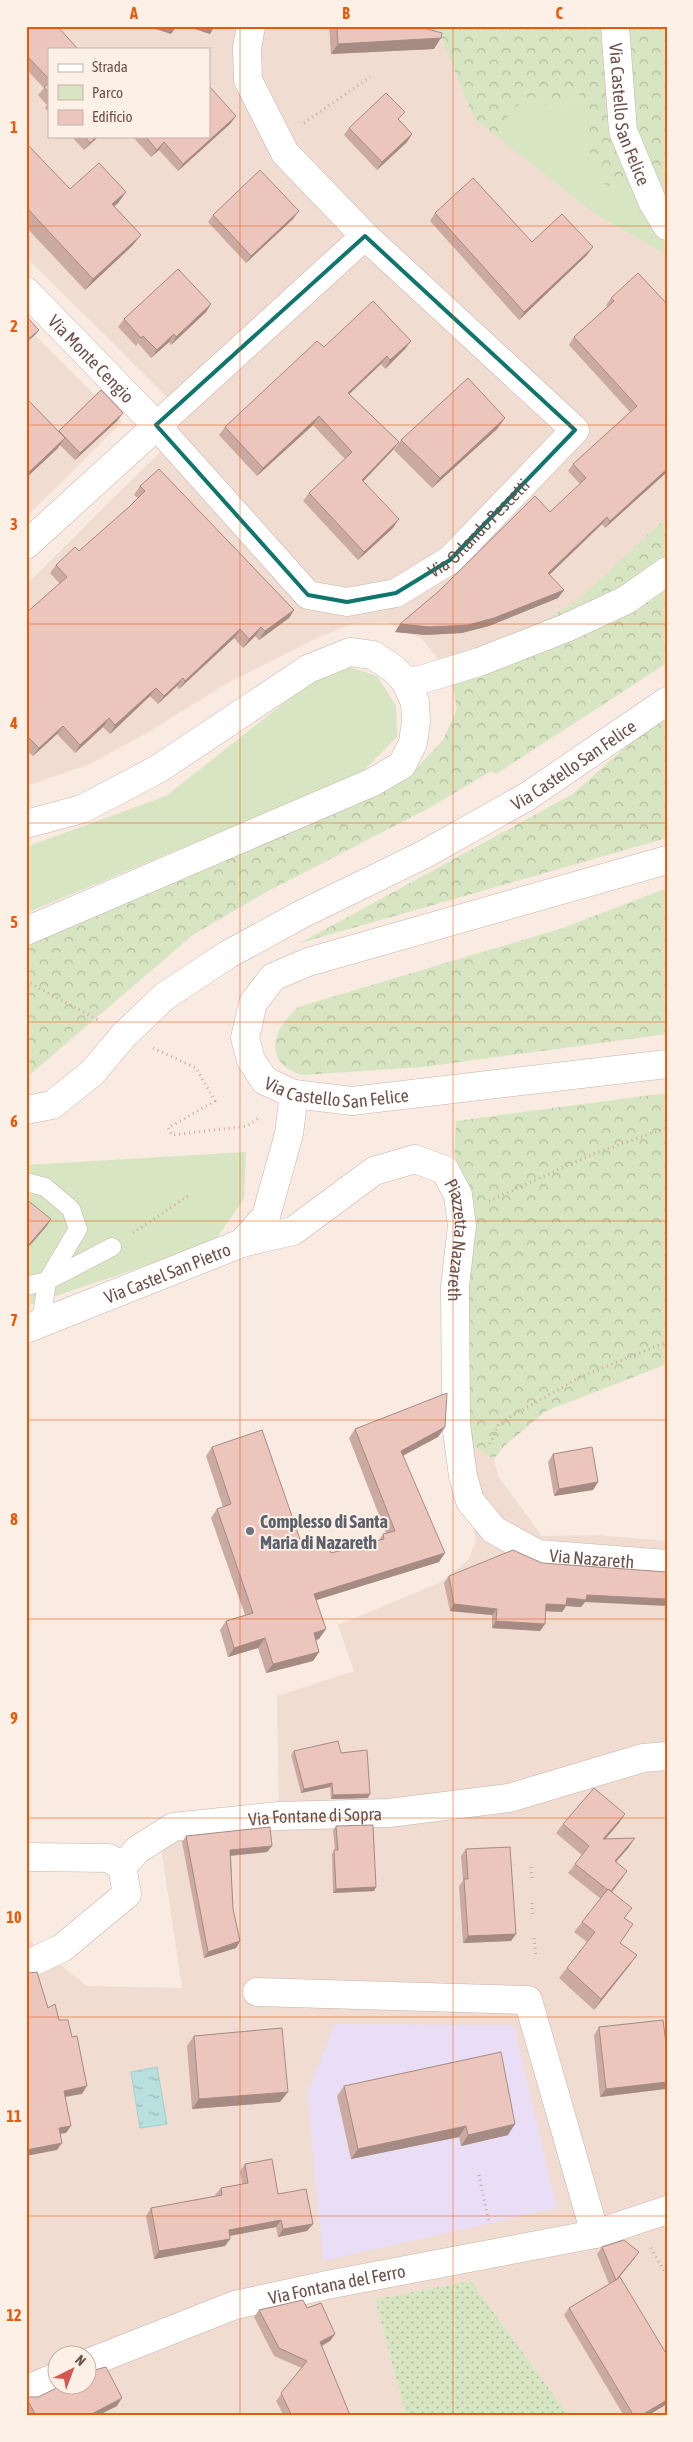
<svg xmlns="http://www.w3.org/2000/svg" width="693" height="2442" font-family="'Asap Condensed',sans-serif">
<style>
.residential{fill:#f0dcd1;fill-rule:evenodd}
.education{fill:#e9def5}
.green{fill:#d7e5c2}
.forest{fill:url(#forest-crowns)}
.garden{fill:url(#garden-dots)}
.water{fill:url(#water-ripples);stroke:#a0d1cf}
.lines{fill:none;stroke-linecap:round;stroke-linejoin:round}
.service-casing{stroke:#c8b2aa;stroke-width:19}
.minor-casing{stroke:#c8b2aa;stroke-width:29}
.tertiary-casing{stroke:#c8b2aa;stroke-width:29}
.path{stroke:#d0a9a0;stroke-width:3;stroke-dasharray:1 4;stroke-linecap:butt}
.service{stroke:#fff;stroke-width:18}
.minor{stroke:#fff;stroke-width:28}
.tertiary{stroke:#fff;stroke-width:28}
.wall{fill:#cbaaa2}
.shaded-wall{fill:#a58b84}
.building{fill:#ecc6bc;stroke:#a58b84}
.marked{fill:none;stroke:#0f766e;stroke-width:4;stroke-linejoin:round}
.grid{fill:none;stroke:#e8590c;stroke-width:1;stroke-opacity:0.55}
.worship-dot{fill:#6b7280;stroke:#fdf0e7;stroke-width:2}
.labels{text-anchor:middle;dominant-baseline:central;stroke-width:4;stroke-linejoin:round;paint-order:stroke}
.street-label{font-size:18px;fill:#6e514b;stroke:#fdf0e7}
.worship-label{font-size:18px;font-weight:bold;fill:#5b616d;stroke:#fdf0e7;text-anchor:start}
.neatline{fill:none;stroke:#e8590c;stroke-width:2}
.grid-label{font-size:16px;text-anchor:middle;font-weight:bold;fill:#e8590c}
</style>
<defs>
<pattern id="forest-crowns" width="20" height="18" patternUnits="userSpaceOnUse" patternTransform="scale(1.25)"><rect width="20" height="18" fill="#d7e5c2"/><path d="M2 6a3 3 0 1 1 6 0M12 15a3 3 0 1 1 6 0" fill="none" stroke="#b3bca0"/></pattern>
<pattern id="garden-dots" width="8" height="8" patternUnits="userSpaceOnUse" patternTransform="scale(1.25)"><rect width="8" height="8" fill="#d7e5c2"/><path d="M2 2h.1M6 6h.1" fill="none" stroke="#b3bca0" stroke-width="1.8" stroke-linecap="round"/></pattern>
<pattern id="water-ripples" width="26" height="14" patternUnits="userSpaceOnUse" patternTransform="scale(1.25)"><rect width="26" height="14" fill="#b8e0de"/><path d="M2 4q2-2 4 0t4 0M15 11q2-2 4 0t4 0" fill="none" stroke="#9ab8b6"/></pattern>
</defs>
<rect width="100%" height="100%" fill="#f9ebe1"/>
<path class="residential" d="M26 26H436L474 118 595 214 667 255V517L578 600 451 678 447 670 422 639 386 622 352 624 319 637 224 685 147 733 90 764 26 786V585L175 437 181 421 175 405 26 257ZM49 49H209V136H49Z
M26 326 122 422 26 517Z
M452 1433 494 1459 498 1476 542 1536 598 1535 667 1541V2416H569L471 2281 375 2299 406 2416H26V1938L87 1986 182 1988 157 1820 279 1806 277 1696 354 1671 338 1625 439 1583 469 1559 476 1540ZM58 2354H88V2384H58Z"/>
<path class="education" d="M335 2024 514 2025 557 2208 323 2261 307 2093Z"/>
<path class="green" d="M578 91 586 112 585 138 609 188 620 177 660 179 667 193V255L595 214 499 138C502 123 513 101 532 101 541 102 551 107 560 110Z
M346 666 377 676 396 706 397 737 360 774 26 913V847L166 796 317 677Z
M246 1152 244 1199 213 1243 26 1306V1165Z"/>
<path class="forest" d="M436 26H667V193L660 179 640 188 620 177 608 188 596 169 585 138 586 112 578 91 560 110C552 108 541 102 532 101 513 101 502 123 499 138L474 118Z
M667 517V663L496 774 491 771 431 807 270 890 194 934 26 1078V946L411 774 443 740 457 709 451 678 578 600Z
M667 716V838L300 943 573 794 630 743Z
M667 888V1034L423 1067 302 1075C296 1072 288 1070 284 1066 264 1047 282 1021 298 1007L563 928Z
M667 1093V1364L546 1411 504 1446 494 1459 452 1433 445 1360 456 1121Z"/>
<path class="garden" d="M471 2281 569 2416H406L375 2299Z"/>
<path class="water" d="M157 2067 167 2124 140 2128 131 2072Z"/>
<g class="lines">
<defs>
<path id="service" d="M26 1182 45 1187 71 1209 78 1229 47 1281 41 1323
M26 1286 47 1281 112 1247"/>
<g id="minor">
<path id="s1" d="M615 26 623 131 653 203 667 226"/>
<path id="s2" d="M26 291 156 425 308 595 347 602 396 593 450 560 575 430 365 236 285 153 248 80 247 48 251 26"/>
<path d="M26 545 365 236"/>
<path d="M405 681 420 680 479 662 566 628 626 600 667 571"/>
<path id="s3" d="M242 1243 293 1231 374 1171 415 1159 445 1170 458 1195 462 1226 455 1286 456 1424 463 1476 470 1501 494 1530 538 1554 667 1564"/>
<path id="s4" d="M26 1329 242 1243 266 1216 289 1134 294 1094"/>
<path d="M26 1857 109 1858 122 1867"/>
<path id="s5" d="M122 1867 137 1850 173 1827 278 1816 389 1813 509 1798 643 1758 667 1756"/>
<path d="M26 1965 62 1948 127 1894 122 1867"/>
<path d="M257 1992 528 2000 595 2234"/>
<path id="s6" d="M88 2363 235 2305 332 2284 595 2234 667 2210"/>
<path d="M26 2390 58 2376"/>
</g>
<g id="tertiary">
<path d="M26 824 82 809 158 769 308 669 350 652 373 655 394 669 405 681 415 702 416 721 413 743 402 765 373 782 26 931"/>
<path id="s7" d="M667 860 308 962 273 977 253 1003 245 1038 251 1060 265 1081 294 1094 352 1101 667 1064"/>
<path id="s8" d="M26 1110 52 1105 92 1073 124 1035 165 996 227 955 302 914 425 854 528 796 667 701"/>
</g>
</defs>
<use href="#service" class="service-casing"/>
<use href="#minor" class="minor-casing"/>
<use href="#tertiary" class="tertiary-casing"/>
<path class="path" d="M304 123 370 77
M26 981 98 1020
M153 1048 196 1068 215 1101 168 1128 172 1135 247 1126 260 1117
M489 1201 598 1152 667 1128
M133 1233 188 1196
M490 1444 499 1423 526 1408 580 1377 667 1342
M531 1867 532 1882
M532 1903 533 1917
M534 1938 536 1958
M479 2175 489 2223
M651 2248 667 2276"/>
<use href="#service" class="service"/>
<use href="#minor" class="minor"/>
<use href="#tertiary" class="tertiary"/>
</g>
<path class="wall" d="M26 26 49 49V112L45 108 47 105 38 95 44 88 26 69Z
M329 26H416L434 49 331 54Z
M236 116 230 124 178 171 159 150 151 157 132 136H209Z
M399 120 412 134 407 142 377 170 344 135 349 128Z
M71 136H99L84 150Z
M26 143 70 189 126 192 118 203 114 206 141 235 132 246 85 290 26 227Z
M435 213 532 242 587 255 519 320 430 221Z
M213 215 293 219 246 263 208 222Z
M611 298 667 304V472L605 528 602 524 549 575 564 590 558 598 489 626 462 633 425 635 395 632 550 512 580 484 568 471 573 464 630 412 569 345 574 337 607 307 606 305Z
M211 304 206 312 171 345 169 342 151 358 138 343 136 346 118 327 124 319Z
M411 341 405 349 385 369 381 364 349 394 399 442 393 450 363 481 393 528 358 560 303 501 309 493 345 459 313 425 257 476 219 435 225 427 324 347Z
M101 390 123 413 117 421 75 460 60 445 57 449 26 478V398L58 431Z
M505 418 497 429 432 488 394 450 401 440Z
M140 486 294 610 289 618 259 640 255 636 243 648 234 638 179 689 177 686 158 704 150 696 110 734 103 727 75 753 57 734 33 756 26 750V613L60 584 50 573 56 565 79 551 130 506 138 498 134 495Z
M445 1427 438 1437 403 1456 439 1562 316 1600 319 1639 316 1640 319 1652 313 1661 266 1673 258 1648 228 1657 220 1630 226 1621 245 1615 211 1518 217 1509 223 1507 206 1456 212 1447 302 1545 331 1553 378 1541 383 1534 386 1533 349 1438 355 1429Z
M553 1454 598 1482 593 1490 554 1496 548 1462Z
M542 1563 585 1602 581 1607 566 1606 562 1612 545 1611V1624L540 1631 492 1628V1615L450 1611 444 1583 449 1576Z
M294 1751 341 1753 368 1798 331 1799 330 1787 301 1793 291 1755Z
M619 1823 604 1839 629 1847 616 1861 621 1880 612 1892 625 1918 620 1943 637 1955 629 1966 594 2010 559 1978 587 1942 574 1932 582 1922 601 1899 568 1873 582 1855 556 1833 563 1824Z
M336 1826 376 1887 374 1891 333 1893 332 1854 335 1850 333 1830Z
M186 1836 272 1846 267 1852 231 1856 233 1909 240 1941 236 1948 204 1958 182 1842Z
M466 1849 511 1941 463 1943 459 1886 463 1881 461 1856Z
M599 2027 667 2051V2086L665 2089 600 2097 594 2035Z
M194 2036 280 2102 192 2109 187 2046Z
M344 2086 508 2135 461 2146 459 2137 351 2159 337 2096Z
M245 2164 278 2194 313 2224 307 2231 278 2237 276 2227 230 2236V2239L225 2246 154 2259 146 2216 151 2208 216 2196 215 2195 221 2188 242 2184 240 2171Z
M602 2247 634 2259 618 2279 667 2355V2404L647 2416H624L564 2315 569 2308 609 2284 597 2254Z
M307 2308 335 2334 330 2341 322 2346 350 2416H284L276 2401 302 2368 274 2356 254 2317 259 2310Z
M26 2397 117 2406 97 2416H27L26 2414Z"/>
<path class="shaded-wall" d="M146 26H177L171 34Z
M185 26H215L210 34Z
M441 38 434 49 331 54 338 44Z
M236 116 230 124 178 171 183 164Z
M412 134 407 142 377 170 382 162Z
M97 136H99L84 150 90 143Z
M164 142 159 150 151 157 157 150Z
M126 192 118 203 104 216 112 204Z
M299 211 293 219 246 263 251 256Z
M141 235 132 246 85 290 93 279Z
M593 247 587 255 519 320 524 312Z
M211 304 206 312 171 345 176 337Z
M39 330 36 334 26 343V341Z
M174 334 169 342 151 358 157 350Z
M411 341 405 349 385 369 390 360Z
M387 356 381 364 342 401 348 393Z
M123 413 117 421 75 460 80 453Z
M319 416 313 425 257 476 263 468Z
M505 418 497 429 432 488 440 478Z
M65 438 57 449 26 478V475Z
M399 442 393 450 356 489 362 480Z
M667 469V472L605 528 610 521Z
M607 517 602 524 543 581 548 573Z
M399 519 393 528 358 560 364 552Z
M564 590 558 598 489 626 462 633 425 635 395 632 400 624Z
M294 610 289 618 259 640 265 631Z
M261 627 255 636 243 648 249 639Z
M240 629 234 638 179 689 185 681Z
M183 678 177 686 158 704 164 696Z
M156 688 150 696 110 734 115 725Z
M109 718 103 727 75 753 80 745Z
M63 726 57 734 33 756 39 748Z
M51 1219 46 1227 26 1250V1248Z
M445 1427 438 1437 394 1460 401 1451Z
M598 1482 593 1490 554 1496 559 1489Z
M445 1553 439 1562 307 1603 314 1594Z
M587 1595 667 1599V1606L585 1602 581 1607 566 1606 562 1612 541 1611 546 1604 567 1598Z
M454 1604 497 1609 492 1615 450 1611Z
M496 1621 545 1624 540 1631 492 1628Z
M326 1629 319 1639 307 1642 314 1633Z
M265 1638 258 1648 228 1657 234 1648Z
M319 1652 313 1661 266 1673 273 1664Z
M332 1783 330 1787 301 1793 304 1789Z
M370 1794 368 1798 331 1799 333 1795Z
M625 1814 619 1823 597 1849 603 1839Z
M635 1838 629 1847 609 1870 615 1861Z
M272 1846 267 1852 226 1856 230 1850Z
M627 1871 621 1880 604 1901 610 1892Z
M376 1887 374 1891 333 1893 336 1889Z
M516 1934 511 1941 463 1943 468 1936Z
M240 1941 236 1948 204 1958 208 1952Z
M637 1955 629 1966 594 2010 601 1999Z
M667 2082V2086L665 2089 600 2097 606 2089Z
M87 2086 82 2094 59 2098 64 2091Z
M288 2092 280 2102 192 2109 199 2099Z
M515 2124 508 2135 461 2146 468 2135Z
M71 2126 66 2133 54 2135 59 2128Z
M466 2126 459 2137 351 2159 358 2149Z
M62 2143 57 2150 26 2156V2150Z
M281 2220 276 2227 223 2237 229 2230Z
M313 2224 307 2231 278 2237 283 2229Z
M230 2239 225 2246 154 2259 159 2251Z
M639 2252 634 2259 611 2287 616 2280Z
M335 2334 330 2341 315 2349 320 2342Z
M122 2398 117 2406 97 2416H88Z
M667 2400V2404L647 2416H640Z"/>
<path class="building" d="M26 26H57L78 49H49V79L26 55Z
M337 26H416L442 33 441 38 338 44Z
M49 83V93L44 87Z
M209 86 236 116 183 164 164 142 157 150 145 136H209Z
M386 93 405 112 398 119 412 134 382 162 349 128Z
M84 136H97L90 143Z
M26 143 70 189 99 163 126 192 112 204 141 235 93 279 26 207Z
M260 170 299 211 251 256 213 215Z
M473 178 532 242 562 214 593 247 524 312 435 213Z
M178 269 211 304 176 337 174 334 157 350 143 336 141 338 124 319Z
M638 273 667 304V469L610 521 607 517 548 573 564 590 494 618 468 625 430 627 400 624 439 591 535 496 550 512 586 478 573 464 637 406 574 337 614 301 611 298Z
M373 301 411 341 390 360 387 356 348 393 399 442 362 480 399 519 364 552 309 493 352 452 319 416 263 468 225 427 317 341 324 347Z
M26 316 39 330 26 341Z
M468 378 505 418 440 478 401 440Z
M101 390 123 413 80 453 59 431Z
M26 398 65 438 26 475Z
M159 469 294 610 265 631 261 627 249 639 240 629 185 681 183 678 164 696 156 688 115 725 109 718 80 745 63 726 39 748 26 735V613L67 577 56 565 75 547 79 551 130 506 145 491 140 486Z
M26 1199 51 1219 26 1248Z
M447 1393 445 1427 401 1451 445 1553 314 1594 326 1629 314 1633 319 1652 273 1664 265 1638 234 1648 226 1621 253 1613 217 1509 231 1504 212 1447 262 1430 302 1545 324 1537 331 1553 384 1539 383 1534 395 1531 355 1429Z
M592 1447 598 1482 559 1489 553 1454Z
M513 1550 542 1563 667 1572V1599L587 1595 586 1600 567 1598 566 1605 546 1604 545 1624 496 1621 497 1609 454 1604 449 1576Z
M338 1741 341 1753 367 1750 370 1794 333 1795 332 1783 304 1789 294 1751Z
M594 1788 625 1814 603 1839 635 1838 615 1861 627 1871 611 1891 608 1889V1890L575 1864 589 1846 563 1824Z
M373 1825 376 1887 336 1889 334 1850H338L336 1826Z
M270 1827 272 1846 230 1850 233 1909 240 1941 208 1952 186 1836Z
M510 1847 516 1934 468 1936 464 1879H468L466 1849Z
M608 1889 632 1908 624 1918 633 1924 620 1943 637 1955 601 1999 567 1968 595 1932 582 1922Z
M26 1972 29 1973 37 1972 48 2008 55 2004 59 2020H68L72 2037 77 2036 87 2086 64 2091 71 2126 59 2128 62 2143 26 2150V2086H28L26 2080Z
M663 2020 667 2051V2082L606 2089 599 2027Z
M282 2028 288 2092 199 2099 194 2036Z
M501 2052 515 2124 468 2135 466 2126 358 2149 344 2086Z
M272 2159 278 2194 306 2189 313 2224 283 2229 281 2220 229 2230 230 2239 159 2251 151 2208 222 2195 221 2188 248 2183 245 2164Z
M624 2240 639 2252 616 2280 620 2277 667 2355V2400L640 2416H634L569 2308 616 2280 602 2247Z
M303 2300 307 2308 321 2303 335 2334 320 2342 350 2415 349 2416H292L281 2393 307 2361 279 2348 259 2310Z
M106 2367 122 2398 88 2416H36L26 2397H38L65 2384H88V2368L91 2371Z"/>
<path class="marked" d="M365 236 575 430 450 560 396 593 347 602 308 595 156 425Z"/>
<path class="grid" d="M240 26V2416M453 26V2416M26 226H667M26 425H667M26 624H667M26 823H667M26 1022H667M26 1221H667M26 1420H667M26 1619H667M26 1818H667M26 2017H667M26 2216H667"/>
<circle class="worship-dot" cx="250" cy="1531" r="5"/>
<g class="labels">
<g class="street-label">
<text stroke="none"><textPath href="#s1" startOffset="90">Via Castello San Felice</textPath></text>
<text stroke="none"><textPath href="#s2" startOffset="94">Via Monte Cengio</textPath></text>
<text stroke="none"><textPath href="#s2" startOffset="610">Via Orlando Pescetti</textPath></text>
<text stroke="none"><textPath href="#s8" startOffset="654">Via Castello San Felice</textPath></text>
<text stroke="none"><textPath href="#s7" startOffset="602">Via Castello San Felice</textPath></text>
<text stroke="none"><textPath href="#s3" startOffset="301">Piazzetta Nazareth</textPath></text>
<text stroke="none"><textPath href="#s4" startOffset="152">Via Castel San Pietro</textPath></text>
<text stroke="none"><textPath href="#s3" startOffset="706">Via Nazareth</textPath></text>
<text stroke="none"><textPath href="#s5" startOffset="208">Via Fontane di Sopra</textPath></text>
<text stroke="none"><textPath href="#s6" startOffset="262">Via Fontana del Ferro</textPath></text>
</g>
<g class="worship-label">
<text x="260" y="1521">Complesso di Santa<tspan x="260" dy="21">Maria di Nazareth</tspan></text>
</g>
</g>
<rect width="693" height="2442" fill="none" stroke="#fdf0e7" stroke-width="55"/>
<rect x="48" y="48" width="162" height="90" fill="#fdf0e7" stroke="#c4b0a9"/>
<rect x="58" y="64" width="25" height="8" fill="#ffffff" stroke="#c4b0a9"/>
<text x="92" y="72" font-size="15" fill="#6e514b">Strada</text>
<rect x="58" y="85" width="25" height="15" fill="#d7e5c2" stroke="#c4b0a9"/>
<text x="92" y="98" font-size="15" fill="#6e514b">Parco</text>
<rect x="58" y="110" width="25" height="15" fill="#ecc6bc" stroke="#c4b0a9"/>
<text x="92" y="122" font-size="15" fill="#6e514b">Edificio</text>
<g transform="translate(72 2370) rotate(42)"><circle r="24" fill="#fdf0e7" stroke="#c4b0a9"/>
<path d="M0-4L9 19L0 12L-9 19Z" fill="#d85652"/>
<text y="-8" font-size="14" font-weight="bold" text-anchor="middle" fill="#6e514b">N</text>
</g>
<rect x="28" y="28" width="638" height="2386" class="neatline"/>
<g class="grid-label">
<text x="134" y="19">A</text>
<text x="346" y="19">B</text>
<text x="559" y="19">C</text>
<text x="14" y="133">1</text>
<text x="14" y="332">2</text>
<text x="14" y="530">3</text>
<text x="14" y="729">4</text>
<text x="14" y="928">5</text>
<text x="14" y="1127">6</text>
<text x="14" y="1326">7</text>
<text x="14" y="1525">8</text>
<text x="14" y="1724">9</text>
<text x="14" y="1923">10</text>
<text x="14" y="2122">11</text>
<text x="14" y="2321">12</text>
</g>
</svg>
